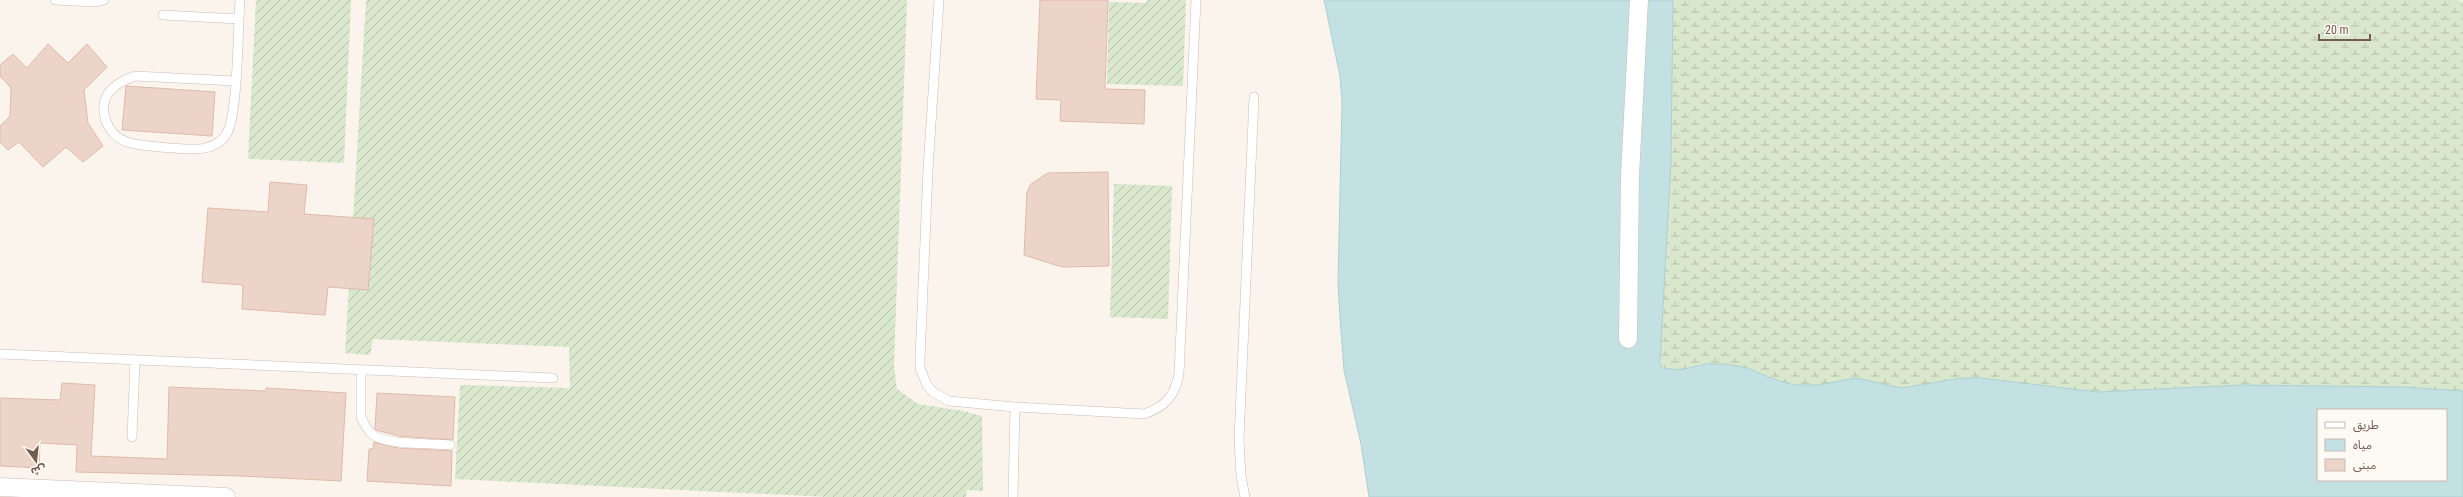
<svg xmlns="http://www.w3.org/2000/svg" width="2463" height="497" font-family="'Roboto Condensed','Noto Sans Arabic',sans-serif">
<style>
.wetland{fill:url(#wetland-marsh)}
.garden{fill:url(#garden-furrows)}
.water{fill:#c3e0e3;stroke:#abd0d3;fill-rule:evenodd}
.building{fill:#edd4c8;stroke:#ddbaaa}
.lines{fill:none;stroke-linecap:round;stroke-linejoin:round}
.lane-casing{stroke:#ccbcb4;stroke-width:10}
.street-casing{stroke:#ccbcb4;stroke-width:19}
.lane{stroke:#fff;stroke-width:9}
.street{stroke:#fff;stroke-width:18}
</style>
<defs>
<pattern id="wetland-marsh" width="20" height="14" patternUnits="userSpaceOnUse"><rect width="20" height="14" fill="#d9e7cd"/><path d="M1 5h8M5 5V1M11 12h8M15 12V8" fill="none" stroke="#b5bea9"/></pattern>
<pattern id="garden-furrows" width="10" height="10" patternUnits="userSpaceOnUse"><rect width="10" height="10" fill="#d9e7cd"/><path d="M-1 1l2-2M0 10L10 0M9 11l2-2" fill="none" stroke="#b5bea9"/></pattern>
</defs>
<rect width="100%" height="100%" fill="#fbf4ed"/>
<path class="wetland" d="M1673 0H2458L2463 2V391L2402 387 2242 385 2097 392 1980 378H1962L1902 388 1856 378 1819 385H1795L1706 364 1680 370 1662 368 1660 363 1671 159Z"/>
<path class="garden" d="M256 0H351L344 163 248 159Z
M366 0H907L894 365 897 389 918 404 963 411 982 416 983 491 967 490 966 497H828L455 479 460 385 570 388 569 347 373 339 370 355 345 353Z
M1147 0H1186L1183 86 1107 84 1109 2 1147 3Z
M1114 184 1172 186 1168 319 1110 317Z"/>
<path class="water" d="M1324 0H1673L1671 159 1660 363 1662 368 1680 370 1706 364H1725L1748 368 1773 379 1795 385H1819L1856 378 1902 388 1962 378H1980L2097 392 2242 385 2402 387 2463 391V497H1369L1361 444 1344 370 1340 318 1338 283 1342 102 1340 76ZM2318 410H2446V480H2318Z"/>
<path class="building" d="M1040 0H1108L1105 89 1145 90 1144 124 1060 121 1061 100 1036 99Z
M48 44 68 63 87 44 107 67 84 90 88 123 103 146 83 162 66 147 43 167 19 142 8 150 0 142V126L10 116 11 88 0 76V65L13 54 27 68Z
M126 86 215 92 212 136 122 130Z
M1108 172 1109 266 1062 267 1024 255 1027 192 1031 184 1048 173Z
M270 182 307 185 304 214 374 219 368 290 328 287 325 315 242 309 243 285 202 282 208 208 268 212Z
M62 383 95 385 91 456 167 459 169 387 266 391V388L346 393 341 481 242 476 76 472 77 445 40 443 39 468 0 466V398L60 400Z
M377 393 455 397 453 440 399 436 376 430 375 428Z
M374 442 398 448 452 451 451 486 367 481 369 449H373Z"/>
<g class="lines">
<defs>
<path id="lane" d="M55 0 96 2 104 0
M939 0 928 170 920 359V368L927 385 933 392 949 401 1015 407 1144 414C1165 407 1175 396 1179 374L1196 0
M163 15 239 19
M235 81 135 76C126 79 118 83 111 90 96 106 106 135 127 142 139 146 193 151 205 148 214 146 223 141 227 133 238 114 238 26 240 0
M0 354 553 378
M361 370V417C364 424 367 430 373 435 387 445 432 443 450 445
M132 437 135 361
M1013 497 1015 407
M1245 497 1241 476 1239 439 1254 97"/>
<path id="street" d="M1628 339 1630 176 1639 0
M0 487 226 497"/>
</defs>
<use href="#lane" class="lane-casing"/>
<use href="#street" class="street-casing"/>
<use href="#lane" class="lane"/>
<use href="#street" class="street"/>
</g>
<rect x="2317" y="409" width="130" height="72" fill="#fdf9f3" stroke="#c6bab3"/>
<rect x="2325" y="422" width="20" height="6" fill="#ffffff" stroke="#c6bab3"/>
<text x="2353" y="429" font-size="12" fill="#745b52">طريق</text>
<rect x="2325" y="439" width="20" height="12" fill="#c3e0e3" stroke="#c6bab3"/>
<text x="2353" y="449" font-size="12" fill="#745b52">مياه</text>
<rect x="2325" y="459" width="20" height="12" fill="#edd4c8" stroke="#c6bab3"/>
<text x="2353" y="469" font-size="12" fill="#745b52">مبنى</text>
<g transform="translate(36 461) rotate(165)" stroke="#fdf9f3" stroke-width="3" paint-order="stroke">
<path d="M0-3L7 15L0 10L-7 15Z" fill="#745b52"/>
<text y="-6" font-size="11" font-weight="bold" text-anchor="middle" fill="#745b52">ش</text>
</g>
<path d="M2319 34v6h51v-6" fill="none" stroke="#745b52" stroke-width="2"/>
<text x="2325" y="34" font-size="12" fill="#745b52" stroke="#fdf9f3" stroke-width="3" paint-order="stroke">20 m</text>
</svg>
